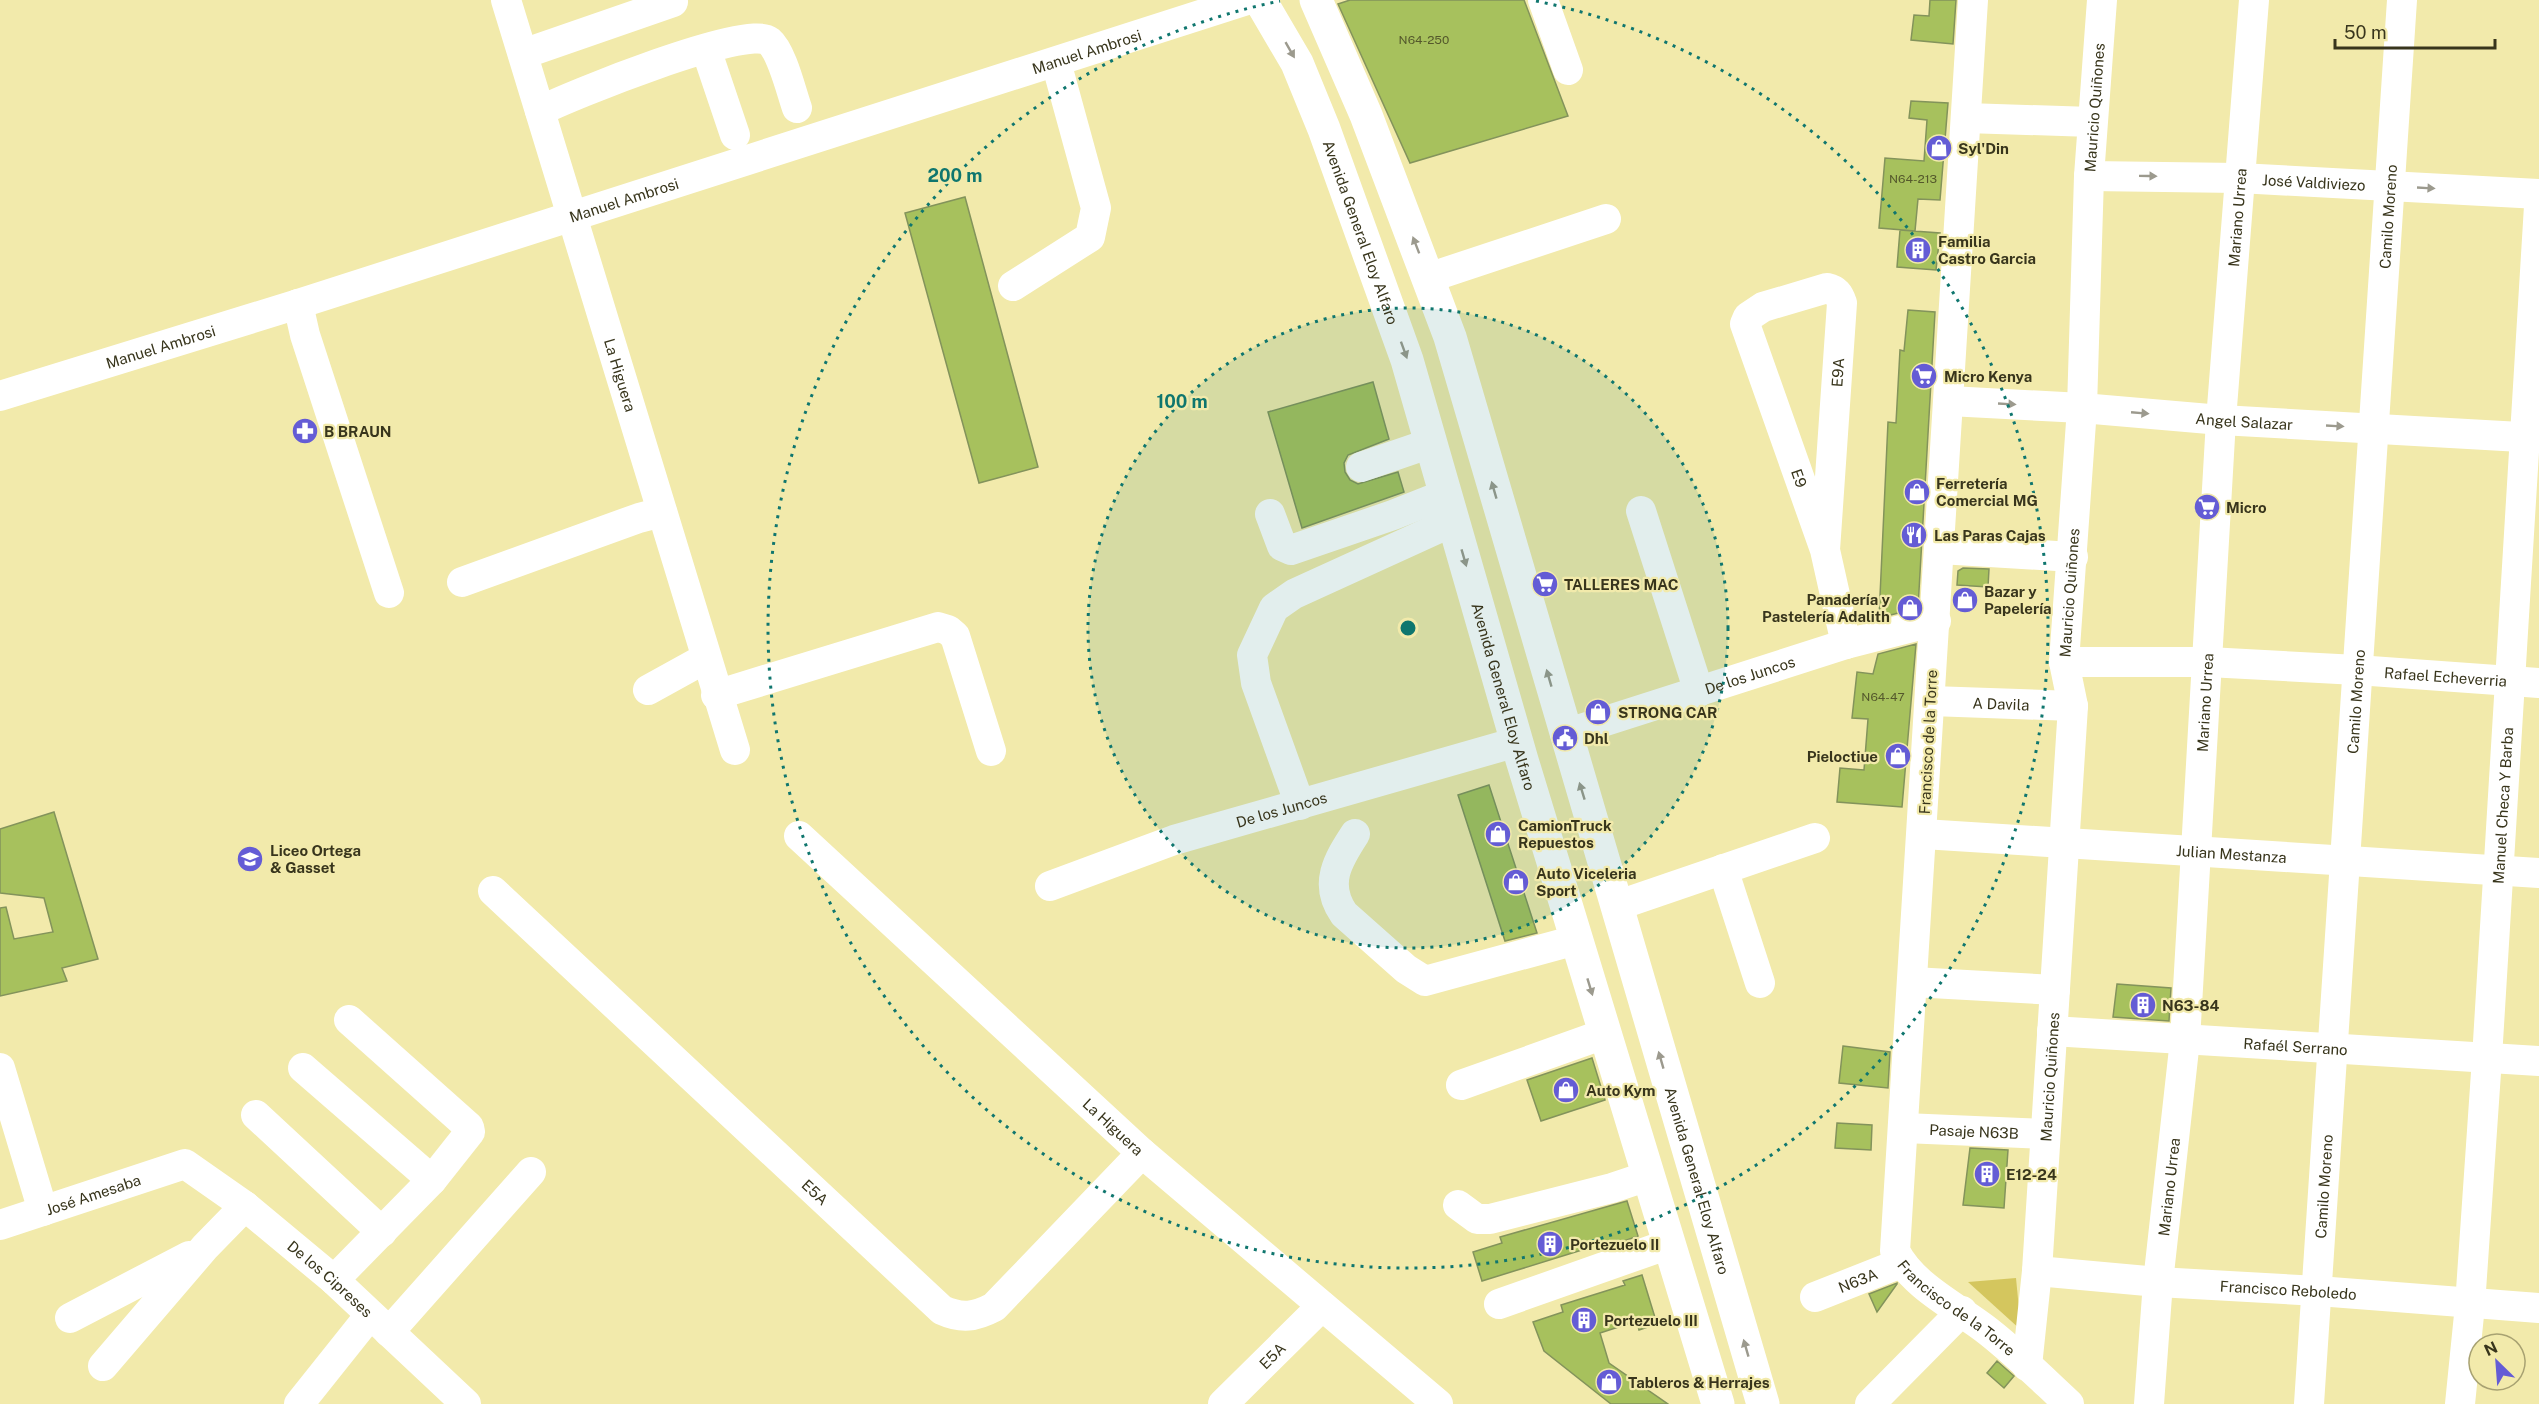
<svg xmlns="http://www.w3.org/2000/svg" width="2539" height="1404" font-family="'Public Sans',sans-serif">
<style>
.green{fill:#d4c65e}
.building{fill:#a7c15d;stroke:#83935b;stroke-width:1.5}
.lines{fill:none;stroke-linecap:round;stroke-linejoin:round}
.minor{stroke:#fff;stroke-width:30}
.major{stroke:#fff;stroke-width:33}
.oneway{fill:#9c9a8e}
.ring{fill:none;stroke:#0f766e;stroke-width:3;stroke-dasharray:3 6}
.labels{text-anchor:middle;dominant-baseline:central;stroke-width:4.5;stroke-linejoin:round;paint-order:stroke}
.number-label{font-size:12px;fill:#54582c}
.street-label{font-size:15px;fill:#38351c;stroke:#f2eaab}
.poi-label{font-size:15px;font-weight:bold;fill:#38351c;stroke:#f2eaab;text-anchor:start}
.centre{fill:#0f766e;stroke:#f2eaab;stroke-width:3}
.ring-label{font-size:18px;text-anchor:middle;font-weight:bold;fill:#0f766e;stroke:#f2eaab;stroke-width:4.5;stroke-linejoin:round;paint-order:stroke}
</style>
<rect width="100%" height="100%" fill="#f2eaab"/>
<path class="green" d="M2016 1278 2021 1330 1968 1282Z"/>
<path class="building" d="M1350 0H1524L1568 116 1410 163 1338 4Z
M1930 0H1956L1953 44 1911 40 1914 15 1929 16Z
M1911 101 1948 103 1940 200 1918 199 1915 231 1879 228 1885 158 1924 161 1927 120 1909 118Z
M965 197 1038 467 979 483 905 213Z
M1900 230 1940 233 1936 270 1897 267Z
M1908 310 1935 312 1918 608 1879 618 1888 422 1896 423 1900 350 1904 351Z
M1373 382 1389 439 1348 455 1344 463 1345 472 1350 480 1358 484 1398 472 1404 492 1302 528 1268 412Z
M1963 568 1989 569 1988 587 1957 585 1958 571Z
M1916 644 1902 807 1837 802 1840 768 1864 770 1868 719 1852 718 1857 672 1873 674 1878 654Z
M1489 785 1537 933 1505 941 1458 795Z
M54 812 98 959 62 968 67 981 0 996V908L6 907 14 939 53 932 44 898 0 893V829Z
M2117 984 2171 988 2169 1021 2113 1017Z
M1843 1046 1890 1052 1888 1088 1839 1083Z
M1592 1058 1605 1100 1541 1121 1527 1080Z
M1837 1123 1872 1125 1871 1150 1835 1148Z
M1970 1148 2008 1150 2004 1208 1963 1205Z
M1627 1201 1638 1236 1599 1250 1598 1245 1482 1281 1473 1252 1502 1243 1500 1237Z
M1642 1275 1657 1324 1639 1330 1637 1321 1600 1333 1609 1363 1668 1404H1611L1544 1351 1533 1322 1563 1312 1561 1305 1625 1285 1623 1281Z
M1897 1283V1284L1877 1312 1869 1294Z
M1997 1361 2014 1376 2004 1388 1987 1373Z"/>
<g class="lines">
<g class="minor">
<path id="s1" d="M506 0 735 750"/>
<path d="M1543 0 1568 70"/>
<path id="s2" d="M1973 0 1895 1251C1913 1287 1959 1308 1989 1332 2017 1354 2043 1380 2069 1404"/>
<path d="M706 49 735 135"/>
<path d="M523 54 673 2"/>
<path d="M540 111C569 96 747 24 769 41 782 52 791 91 797 108"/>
<path d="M1966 118 2092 122"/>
<path id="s3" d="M2089 176 2239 178 2539 194"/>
<path d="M1428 278 1606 219"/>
<path d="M1013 286 1090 237 1096 208 1056 62"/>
<path d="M298 304 305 335 389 593"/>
<path id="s4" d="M0 396 298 304 1247 0"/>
<path id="s5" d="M1949 401 2082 408 2221 420 2539 438"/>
<path d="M1361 467 1431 443"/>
<path d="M1641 511 1699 692"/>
<path d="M1270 514 1282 546 1291 550 1393 515 1446 494"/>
<path d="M1940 549 2073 557"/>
<path id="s6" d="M1825 550 1842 303C1839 294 1836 290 1827 288L1763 307 1748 317 1745 324 1825 550 1846 644"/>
<path d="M462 582 639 518 662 512"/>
<path id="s7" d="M2064 662H2208L2357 670 2539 683"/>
<path d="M648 690 706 658"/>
<path d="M716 695 938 627 948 630 955 636 991 751"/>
<path id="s8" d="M1931 701 2073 706"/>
<path id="s9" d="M1565 734 1846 644 1936 621"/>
<path d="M1300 805 1256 683 1252 655 1274 608 1294 594 1454 521"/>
<path d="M1355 834C1338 860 1323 884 1344 914L1406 969 1425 981 1576 940"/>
<path id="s10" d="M1923 834 2539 873"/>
<path id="s11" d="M799 836 1142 1153 1438 1404"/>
<path d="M1723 869 1760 983"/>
<path id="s12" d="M1050 886 1174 840 1517 742"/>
<path id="s13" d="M493 891 942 1310C962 1319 975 1317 994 1307L1142 1153"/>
<path d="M1616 906 1815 838"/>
<path d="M1913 982 2055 990"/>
<path id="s14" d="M2052 1031 2539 1061"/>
<path d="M0 1068 43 1211"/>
<path d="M303 1068 432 1180"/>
<path d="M1461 1085 1604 1034"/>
<path d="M256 1115 382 1232"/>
<path id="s15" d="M1904 1128 2045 1134"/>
<path d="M1458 1205 1477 1219H1490L1612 1188 1648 1176"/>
<path id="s16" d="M0 1225 185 1164 245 1206 334 1280 466 1404"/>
<path id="s17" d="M2037 1271 2158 1282 2318 1291 2539 1308"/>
<path d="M334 1280 432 1180 470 1132 469 1127 349 1020"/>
<path id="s18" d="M1815 1297 1901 1263"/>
<path d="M1499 1304 1669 1244"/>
<path d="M70 1318 189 1256"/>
<path d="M389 1332 531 1172"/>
<path d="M103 1366 205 1247 245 1206"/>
<path id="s19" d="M2027 1366 2037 1271 2073 706 2064 662 2082 408 2089 176 2102 0"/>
<path d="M299 1404 370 1315"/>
<path id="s20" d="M1223 1404 1322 1306"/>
<path d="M1870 1404 1962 1311"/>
<path id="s21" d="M2149 1404 2158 1282 2185 1040 2221 420 2254 0"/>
<path id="s22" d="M2309 1404 2402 0"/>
<path id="s23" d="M2460 1404 2470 1305 2487 1058 2539 206"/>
</g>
<g class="major">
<path id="s24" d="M1260 0 1297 63 1324 129 1407 360 1522 760 1718 1404"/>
<path id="s25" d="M1316 0 1366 115 1450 337 1763 1404"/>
</g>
</g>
<defs><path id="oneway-solid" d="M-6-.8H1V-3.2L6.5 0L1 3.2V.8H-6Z" transform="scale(1.5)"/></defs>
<g class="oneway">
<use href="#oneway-solid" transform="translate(1290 50) rotate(60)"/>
<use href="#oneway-solid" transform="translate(2148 176) rotate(1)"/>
<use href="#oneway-solid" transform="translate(2426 188) rotate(3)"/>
<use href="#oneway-solid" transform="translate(1416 245) rotate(-111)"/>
<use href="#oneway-solid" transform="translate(1404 350) rotate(70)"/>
<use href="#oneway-solid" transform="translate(2007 404) rotate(3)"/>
<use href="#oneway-solid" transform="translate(2140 413) rotate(5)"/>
<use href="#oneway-solid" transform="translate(2335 426) rotate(3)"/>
<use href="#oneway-solid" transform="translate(1494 490) rotate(-106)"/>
<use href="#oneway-solid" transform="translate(1464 558) rotate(74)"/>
<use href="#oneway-solid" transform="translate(1549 678) rotate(-106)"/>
<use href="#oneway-solid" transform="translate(1582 791) rotate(-107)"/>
<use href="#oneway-solid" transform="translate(1590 987) rotate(73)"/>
<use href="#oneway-solid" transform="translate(1661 1060) rotate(-106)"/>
<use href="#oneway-solid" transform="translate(1746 1348) rotate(-106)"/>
</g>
<circle cx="1408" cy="628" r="320" fill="#0f766e" fill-opacity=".12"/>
<g class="ring">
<circle cx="1408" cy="628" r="320"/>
<path d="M1536 1A640 640 0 1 1 1280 1"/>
</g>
<defs>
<symbol id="shop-disc" viewBox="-11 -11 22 22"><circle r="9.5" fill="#645cd5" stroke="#f2eaab"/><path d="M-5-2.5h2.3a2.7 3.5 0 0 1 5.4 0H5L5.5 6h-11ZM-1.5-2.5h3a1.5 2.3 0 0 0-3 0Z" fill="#fff"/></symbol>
<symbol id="building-disc" viewBox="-11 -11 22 22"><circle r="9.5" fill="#645cd5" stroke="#f2eaab"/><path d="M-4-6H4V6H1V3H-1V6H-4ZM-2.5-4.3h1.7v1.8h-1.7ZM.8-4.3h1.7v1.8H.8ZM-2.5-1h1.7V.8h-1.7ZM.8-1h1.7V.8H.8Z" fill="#fff"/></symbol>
<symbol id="supermarket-disc" viewBox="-11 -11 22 22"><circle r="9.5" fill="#645cd5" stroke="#f2eaab"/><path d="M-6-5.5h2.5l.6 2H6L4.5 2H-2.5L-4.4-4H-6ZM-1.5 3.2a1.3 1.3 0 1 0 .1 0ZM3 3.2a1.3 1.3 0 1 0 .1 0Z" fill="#fff"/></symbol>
<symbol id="pharmacy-disc" viewBox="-11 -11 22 22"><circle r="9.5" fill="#645cd5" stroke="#f2eaab"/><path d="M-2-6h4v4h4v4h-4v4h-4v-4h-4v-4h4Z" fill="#fff"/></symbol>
<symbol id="restaurant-disc" viewBox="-11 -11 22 22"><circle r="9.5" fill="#645cd5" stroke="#f2eaab"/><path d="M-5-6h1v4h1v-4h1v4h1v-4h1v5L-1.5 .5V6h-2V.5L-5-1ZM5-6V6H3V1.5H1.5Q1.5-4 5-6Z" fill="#fff"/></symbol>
<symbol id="civic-disc" viewBox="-11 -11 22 22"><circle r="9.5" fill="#645cd5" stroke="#f2eaab"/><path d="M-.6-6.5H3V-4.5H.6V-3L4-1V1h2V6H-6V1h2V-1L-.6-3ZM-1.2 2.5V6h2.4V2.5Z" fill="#fff"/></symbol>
<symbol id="school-disc" viewBox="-11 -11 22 22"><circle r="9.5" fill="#645cd5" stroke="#f2eaab"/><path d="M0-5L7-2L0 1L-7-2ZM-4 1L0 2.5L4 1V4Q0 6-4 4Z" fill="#fff"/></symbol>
</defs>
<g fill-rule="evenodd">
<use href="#shop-disc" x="1924" y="133" width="30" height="30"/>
<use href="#building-disc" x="1903" y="235" width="30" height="30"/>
<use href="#supermarket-disc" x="1909" y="361" width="30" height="30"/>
<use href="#pharmacy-disc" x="290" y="416" width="30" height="30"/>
<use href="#shop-disc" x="1902" y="477" width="30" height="30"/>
<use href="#supermarket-disc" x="2192" y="492" width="30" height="30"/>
<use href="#restaurant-disc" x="1899" y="520" width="30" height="30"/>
<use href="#supermarket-disc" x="1530" y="569" width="30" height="30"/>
<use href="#shop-disc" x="1950" y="585" width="30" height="30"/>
<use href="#shop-disc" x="1895" y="593" width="30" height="30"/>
<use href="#shop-disc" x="1583" y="697" width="30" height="30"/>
<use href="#civic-disc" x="1550" y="723" width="30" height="30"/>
<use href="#shop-disc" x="1883" y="741" width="30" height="30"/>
<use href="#shop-disc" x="1483" y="819" width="30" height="30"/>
<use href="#school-disc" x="235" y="844" width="30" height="30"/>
<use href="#shop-disc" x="1501" y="867" width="30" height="30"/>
<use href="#building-disc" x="2128" y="990" width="30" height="30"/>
<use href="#shop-disc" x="1551" y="1075" width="30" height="30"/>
<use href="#building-disc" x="1972" y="1159" width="30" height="30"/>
<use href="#building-disc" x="1535" y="1229" width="30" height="30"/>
<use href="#building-disc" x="1569" y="1305" width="30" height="30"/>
<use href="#shop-disc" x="1594" y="1367" width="30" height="30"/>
</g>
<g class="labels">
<g class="number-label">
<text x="1424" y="40">N64-250</text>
<text x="1913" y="179">N64-213</text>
<text x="1883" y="697">N64-47</text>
</g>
<g class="street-label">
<text stroke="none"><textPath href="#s4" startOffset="1140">Manuel Ambrosi</textPath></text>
<text stroke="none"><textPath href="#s19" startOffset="1262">Mauricio Quiñones</textPath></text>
<text stroke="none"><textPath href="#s3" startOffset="225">José Valdiviezo</textPath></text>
<text stroke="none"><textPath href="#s4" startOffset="654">Manuel Ambrosi</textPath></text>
<text stroke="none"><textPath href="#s21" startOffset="1190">Mariano Urrea</textPath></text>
<text stroke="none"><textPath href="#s22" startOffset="1190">Camilo Moreno</textPath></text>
<text stroke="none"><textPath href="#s24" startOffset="254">Avenida General Eloy Alfaro</textPath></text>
<text stroke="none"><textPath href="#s4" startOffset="168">Manuel Ambrosi</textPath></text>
<text stroke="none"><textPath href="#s6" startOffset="178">E9A</textPath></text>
<text stroke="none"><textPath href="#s1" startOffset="392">La Higuera</textPath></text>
<text stroke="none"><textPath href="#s5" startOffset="296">Angel Salazar</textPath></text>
<text stroke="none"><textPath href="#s6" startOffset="526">E9</textPath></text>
<text stroke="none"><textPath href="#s19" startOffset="776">Mauricio Quiñones</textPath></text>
<text stroke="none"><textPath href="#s9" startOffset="194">De los Juncos</textPath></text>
<text stroke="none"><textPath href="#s7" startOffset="382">Rafael Echeverria</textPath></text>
<text stroke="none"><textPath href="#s24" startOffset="740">Avenida General Eloy Alfaro</textPath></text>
<text stroke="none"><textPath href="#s21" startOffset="704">Mariano Urrea</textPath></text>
<text stroke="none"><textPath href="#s22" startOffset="704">Camilo Moreno</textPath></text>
<text stroke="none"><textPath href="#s8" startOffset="70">A Davila</textPath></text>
<text transform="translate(1928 742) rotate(-87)">Francisco de la Torre</text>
<text stroke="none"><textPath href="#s23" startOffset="600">Manuel Checa Y Barba</textPath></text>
<text stroke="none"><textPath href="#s12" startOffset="244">De los Juncos</textPath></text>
<text stroke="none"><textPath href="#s10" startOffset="309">Julian Mestanza</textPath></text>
<text stroke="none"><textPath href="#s14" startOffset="244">Rafaél Serrano</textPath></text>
<text stroke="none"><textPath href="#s19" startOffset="290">Mauricio Quiñones</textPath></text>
<text stroke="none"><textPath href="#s11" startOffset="428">La Higuera</textPath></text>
<text stroke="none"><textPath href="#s15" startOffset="70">Pasaje N63B</textPath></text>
<text stroke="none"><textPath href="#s25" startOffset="1242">Avenida General Eloy Alfaro</textPath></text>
<text stroke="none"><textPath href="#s21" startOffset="218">Mariano Urrea</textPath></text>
<text stroke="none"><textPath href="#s22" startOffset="218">Camilo Moreno</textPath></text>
<text stroke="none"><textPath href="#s13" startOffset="441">E5A</textPath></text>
<text stroke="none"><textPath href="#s16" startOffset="98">José Amesaba</textPath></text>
<text stroke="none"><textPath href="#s16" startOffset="380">De los Cipreses</textPath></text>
<text stroke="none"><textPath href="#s18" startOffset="46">N63A</textPath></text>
<text stroke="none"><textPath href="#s17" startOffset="252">Francisco Reboledo</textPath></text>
<text stroke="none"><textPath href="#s2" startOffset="1338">Francisco de la Torre</textPath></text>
<text stroke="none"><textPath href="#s20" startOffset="69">E5A</textPath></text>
</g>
<g class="poi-label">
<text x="1958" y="148">Syl'Din</text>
<text x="1938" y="241">Familia<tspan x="1938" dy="17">Castro Garcia</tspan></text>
<text x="1944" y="376">Micro Kenya</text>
<text x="324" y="431">B BRAUN</text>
<text x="1936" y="483">Ferretería<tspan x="1936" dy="17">Comercial MG</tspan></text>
<text x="2226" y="507">Micro</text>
<text x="1934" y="535">Las Paras Cajas</text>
<text x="1564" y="584">TALLERES MAC</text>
<text x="1984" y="591">Bazar y<tspan x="1984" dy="17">Papelería</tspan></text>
<text x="1890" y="599" text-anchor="end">Panadería y<tspan x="1890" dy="17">Pastelería Adalith</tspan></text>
<text x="1618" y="712">STRONG CAR</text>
<text x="1584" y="738">Dhl</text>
<text x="1878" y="756" text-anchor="end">Pieloctiue</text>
<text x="1518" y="825">CamionTruck<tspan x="1518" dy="17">Repuestos</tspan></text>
<text x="270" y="850">Liceo Ortega<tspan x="270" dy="17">&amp; Gasset</tspan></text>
<text x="1536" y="873">Auto Viceleria<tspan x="1536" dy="17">Sport</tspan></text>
<text x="2162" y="1005">N63-84</text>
<text x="1586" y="1090">Auto Kym</text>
<text x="2006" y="1174">E12-24</text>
<text x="1570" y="1244">Portezuelo II</text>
<text x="1604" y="1320">Portezuelo III</text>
<text x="1628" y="1382">Tableros &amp; Herrajes</text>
</g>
</g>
<circle cx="1408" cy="628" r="9" class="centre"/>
<g class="ring-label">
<text x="955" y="182">200 m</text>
<text x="1182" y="408">100 m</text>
</g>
<g transform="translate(2497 1362) rotate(335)"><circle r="28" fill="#f2eaab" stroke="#a8a272" stroke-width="1.5"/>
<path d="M0-4.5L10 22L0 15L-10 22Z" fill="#645cd5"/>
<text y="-9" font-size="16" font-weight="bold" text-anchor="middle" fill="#38351c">N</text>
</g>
<path d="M2335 39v9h160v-9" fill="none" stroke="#38351c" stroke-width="3"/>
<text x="2344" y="39" font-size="18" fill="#38351c" stroke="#f2eaab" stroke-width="4.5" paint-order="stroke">50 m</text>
</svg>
